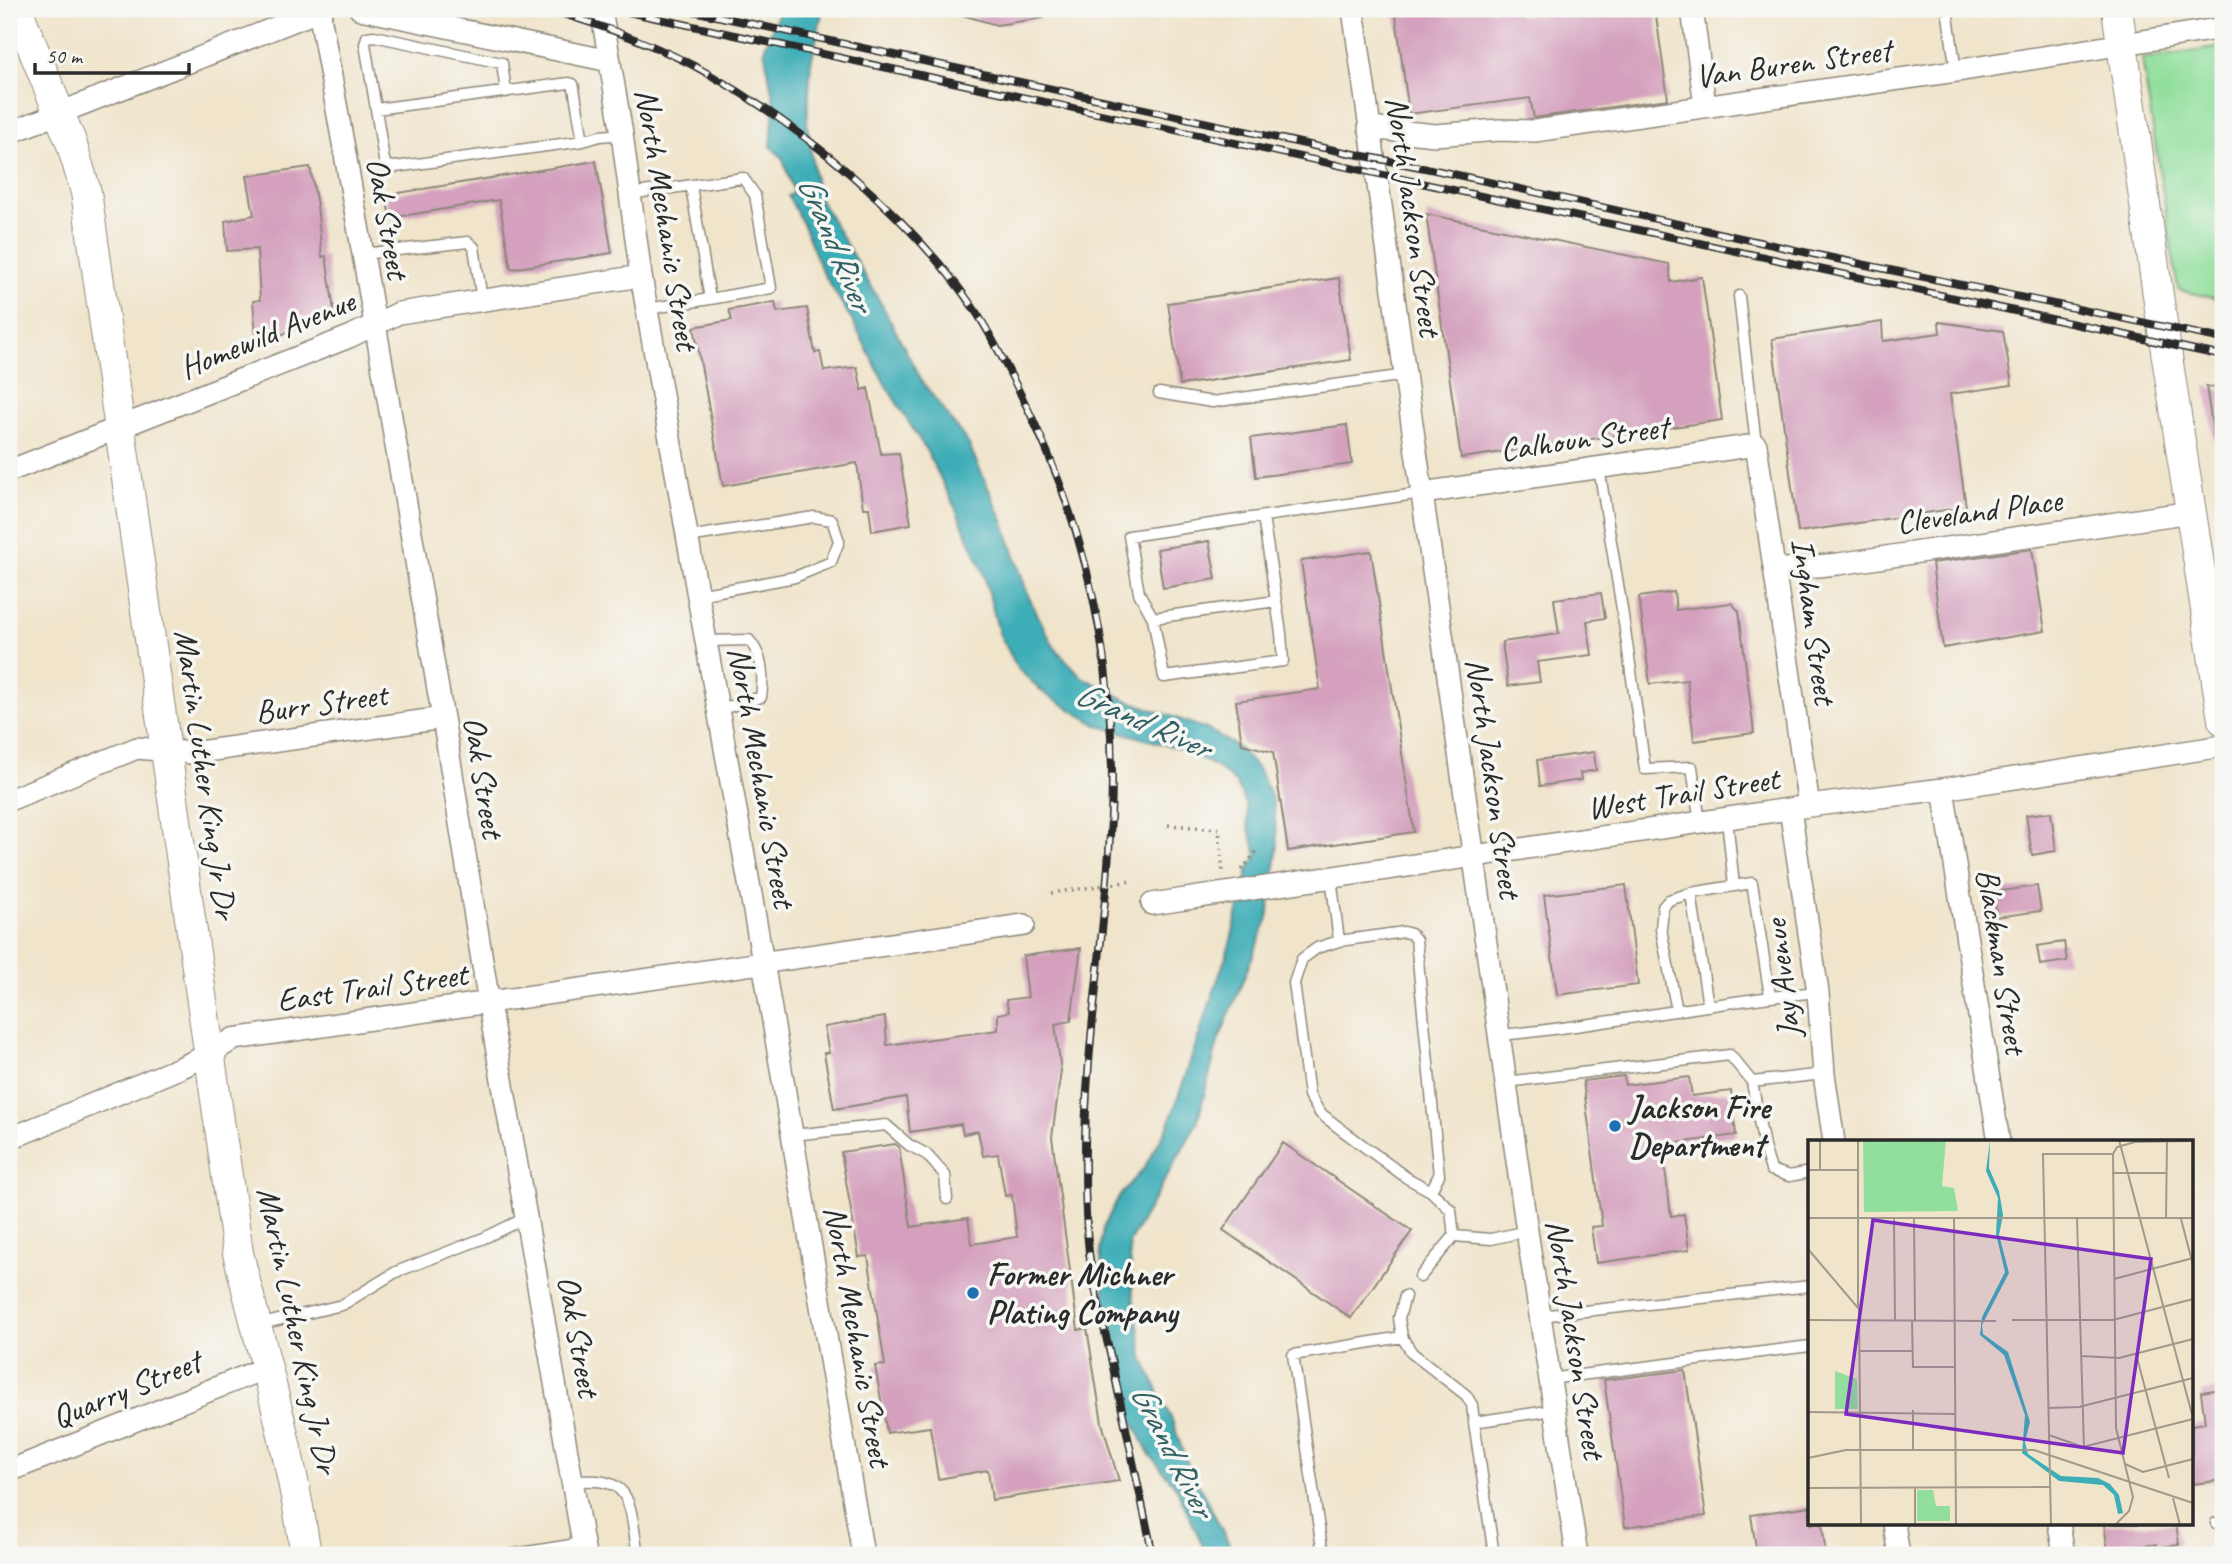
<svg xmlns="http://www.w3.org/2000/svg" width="2232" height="1564" font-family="Caveat,sans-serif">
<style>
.green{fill:#92df9d;stroke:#5e8564;stroke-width:2}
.water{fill:#3dadb7;stroke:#346c71;stroke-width:2}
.building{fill:#d4a0bd}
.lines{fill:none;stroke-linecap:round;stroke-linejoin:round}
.lane-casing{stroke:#8e887b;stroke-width:13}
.street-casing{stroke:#8e887b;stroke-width:24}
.secondary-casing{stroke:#8e887b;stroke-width:32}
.path{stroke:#8e887b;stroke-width:3.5;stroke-dasharray:2 5;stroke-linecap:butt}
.lane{stroke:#fff;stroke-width:10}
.street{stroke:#fff;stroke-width:21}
.secondary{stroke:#fff;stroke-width:30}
.rail-casing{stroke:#2b2b2b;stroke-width:8}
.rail{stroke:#f6f6f2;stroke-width:5;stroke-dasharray:16;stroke-linecap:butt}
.poi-dot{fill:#1f6fb2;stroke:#f6f6f2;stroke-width:2.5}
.labels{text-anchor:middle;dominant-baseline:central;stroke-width:7;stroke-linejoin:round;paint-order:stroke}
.street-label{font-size:33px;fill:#2b2b2b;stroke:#f6f6f2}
.poi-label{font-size:33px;font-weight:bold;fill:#2b2b2b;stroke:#f6f6f2;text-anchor:start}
.water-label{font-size:35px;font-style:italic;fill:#325f63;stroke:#f6f6f2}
.inset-road{fill:none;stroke:#a19a8b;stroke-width:2}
.view{fill:#7b2cbf;fill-opacity:0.15;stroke:#7b2cbf;stroke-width:3.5}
.inset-edge{fill:none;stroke:#2b2b2b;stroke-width:3.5}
</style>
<rect width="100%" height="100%" fill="#f6f6f2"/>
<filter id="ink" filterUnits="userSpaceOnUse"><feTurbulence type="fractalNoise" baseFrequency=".0143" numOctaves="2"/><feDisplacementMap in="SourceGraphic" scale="14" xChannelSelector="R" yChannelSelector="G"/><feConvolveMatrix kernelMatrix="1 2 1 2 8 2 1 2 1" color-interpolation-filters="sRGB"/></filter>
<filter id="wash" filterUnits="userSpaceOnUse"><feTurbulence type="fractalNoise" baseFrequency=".00686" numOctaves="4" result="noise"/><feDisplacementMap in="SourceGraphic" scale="28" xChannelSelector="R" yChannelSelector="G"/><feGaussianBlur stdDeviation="1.57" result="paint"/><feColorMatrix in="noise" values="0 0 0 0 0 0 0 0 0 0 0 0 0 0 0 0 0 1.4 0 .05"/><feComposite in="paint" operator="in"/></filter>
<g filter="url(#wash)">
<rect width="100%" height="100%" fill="#f0e4cb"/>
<path class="green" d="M2223 47V300L2178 290 2142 59Z"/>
<path class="water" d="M780 9H823L811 63 807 122 817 195 882 305 921 380 968 443 1004 523 1029 598 1054 647 1082 677 1124 699 1209 730 1237 747 1259 770 1273 801 1278 845 1268 918 1218 1042 1197 1123 1129 1243 1133 1296 1144 1361 1172 1420 1185 1458 1235 1555H1207L1176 1487 1150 1455 1132 1420 1104 1293 1100 1249 1103 1228 1118 1198 1145 1167 1169 1124 1230 944 1249 868 1257 856 1249 829 1246 804 1236 783 1218 768 1184 750 1099 726 1045 694 1018 669 999 633 983 571 954 505 926 450 885 384 852 320 822 271 803 224 788 196 794 193 782 157 771 147 774 103 764 49Z"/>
<g id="blocks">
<path class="building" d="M956 9H1042L1043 18 997 25 955 13Z
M1395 9H1518L1519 16 1576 9H1655L1668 99 1534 118 1530 98 1409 114Z
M596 161 612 253 511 269 499 200 390 218 386 195Z
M310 167 317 205 322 257 326 256 334 311 257 346 253 301 260 300 257 249 227 251 225 221 254 215 247 176Z
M1426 214 1669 264 1671 282 1702 277 1722 420 1461 458Z
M1339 278 1351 360 1180 385 1168 303Z
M775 302 777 312 807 308 815 353 820 352 824 371 857 367 862 390 868 388 881 454 899 453 911 524 872 531 869 508H863L857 463 723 486 694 327 732 320 729 310Z
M1882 322 1883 341 1940 333 1939 322 2003 331 2012 385 1950 394 1966 507 1798 532 1772 339Z
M2206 386 2223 390V439H2214Z
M1347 425 1352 464 1256 477 1251 438Z
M1209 541 1216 579 1163 588 1157 549Z
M2032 549 2045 631 1943 648 1932 563Z
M1371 551 1414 832 1288 851 1273 752 1242 744 1236 701 1320 689 1301 561Z
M1674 592 1676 610 1731 603 1739 611 1754 733 1694 741 1687 680 1650 684 1639 597Z
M1601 593 1605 618 1587 621 1592 655 1537 662 1540 682 1508 686 1502 642 1559 634 1554 599Z
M1594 752 1596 770 1580 773 1581 780 1540 786 1537 760Z
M2051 812 2056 851 2032 855 2026 815Z
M1626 885 1638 985 1557 995 1544 895Z
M2037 886 2041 911 1997 917 1993 892Z
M2064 942 2067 961 2040 965 2037 946Z
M1081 948 1071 1021 1055 1024 1061 1071 1052 1137 1078 1330 1087 1328 1102 1423 1119 1481 992 1500 988 1470 938 1479 930 1427 887 1433 875 1366 885 1365 868 1256 859 1257 841 1152 895 1144 899 1147 911 1227 968 1218 972 1244 1017 1237 1012 1195 1005 1196 998 1154 983 1156 978 1131 963 1134 961 1124 910 1132 906 1097 834 1109 824 1053H829L824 1027 885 1017 887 1045 998 1030V1014L1009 1012 1006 1000 1028 997 1023 956Z
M1624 1076 1625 1085 1689 1077 1692 1096 1731 1091 1736 1135 1662 1145 1671 1216 1684 1214 1689 1250 1596 1263 1591 1227 1602 1226 1583 1081Z
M1283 1143 1412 1231 1351 1318 1223 1230Z
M1685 1370 1706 1516 1625 1527 1604 1380Z
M2223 1389V1480L2192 1484V1425L2205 1423 2201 1392Z
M1810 1506V1524H1822L1826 1555H1757L1751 1515Z
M2104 1524H2176L2179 1544 2157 1548 2156 1544 2108 1551Z"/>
</g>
</g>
<g filter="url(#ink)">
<use href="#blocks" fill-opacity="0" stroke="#8e887b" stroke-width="2"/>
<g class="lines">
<defs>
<path id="lane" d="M1947 9 1956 71
M376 109 365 44 367 37 374 36 502 63 506 92
M583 141 574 88 573 84 569 83 376 109 384 160 387 166 395 167 583 141 600 136 622 134
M629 194 743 178 755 195 771 288 710 299 691 186
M363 254 468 242 474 247 482 300
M1739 296 1756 445
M647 309 710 299
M1159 393 1212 402 1406 375
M1599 468 1622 609 1645 769 1692 767 1700 823
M1263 517 1281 633 1283 661 1164 677 1153 618 1139 593 1129 536 1422 493
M688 537 814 517 832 520 839 541 831 562 795 577 698 595
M1153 618 1276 601
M706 641 749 640C763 656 764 677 761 697L718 710
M1727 819 1734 886 1752 883 1770 996
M1331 877 1339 941 1317 948 1302 959 1294 983 1309 1095 1320 1113 1342 1130 1407 1178 1431 1191 1451 1210 1454 1236 1420 1277
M1339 941 1404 932 1411 934 1416 940 1439 1175 1431 1191
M1708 1006 1691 893 1734 886
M1677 1011 1661 929 1663 907 1669 900 1691 893
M1500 1035C1606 1026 1711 1001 1818 992
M1506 1082 1730 1055 1752 1082 1824 1074
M1752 1082 1764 1147 1771 1170 1789 1176 1810 1172
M793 1135 886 1125 909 1145 926 1154 945 1175 947 1199
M1454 1236 1491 1239 1527 1231
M1405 1296 1399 1318 1402 1337 1412 1353 1466 1395 1472 1405 1474 1422
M1540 1316 1810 1286
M257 1325 342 1305 396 1272 484 1238 525 1218
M1549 1379 1810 1346
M573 1482C635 1474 629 1505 638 1555
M2216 1523 2223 1522
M509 1555 583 1543
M1323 1555 1293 1355 1402 1337
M1494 1555 1474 1422 1554 1410"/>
<path id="street" d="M360 9 610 61
M601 9 622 134 641 276 763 962 863 1555
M1353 9 1527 1231 1577 1555
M1692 9 1705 106
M319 10 363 254 443 718 493 1028 585 1555
M1369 128 1435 135 1499 130 1535 131 1956 71 2223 28
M9 133 323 9
M9 471 349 337 399 313 641 276
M1422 493 1756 445 1809 806
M1775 570 1838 564 2191 512
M1943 789 1999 1142
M9 800 137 748 192 753 443 718
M1790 809 1818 992 1824 1074 1834 1142
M1152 904 1809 806 1943 789 2223 746
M9 1139 182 1067 210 1054 233 1039 1024 925
M9 1471 268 1367
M1894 1524 1899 1555
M2059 1524 2064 1555"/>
<path id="secondary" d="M17 9 71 142 86 192 238 1253C263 1354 291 1453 306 1555
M2117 9 2165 344 2223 720"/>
</defs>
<use href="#lane" class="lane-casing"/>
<use href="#street" class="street-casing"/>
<use href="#secondary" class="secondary-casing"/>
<path class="path" d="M1168 825 1219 829 1223 873
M1242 870 1256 852
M1051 893 1133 881"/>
<use href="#lane" class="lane"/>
<use href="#street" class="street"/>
<use href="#secondary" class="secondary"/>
<defs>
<path id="rail" d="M546 9C601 25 656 44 707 73 803 127 908 214 972 306 989 330 1002 358 1016 385 1081 510 1112 639 1112 779 1111 910 1083 1039 1085 1170 1085 1197 1086 1225 1089 1252 1094 1294 1107 1336 1115 1377 1128 1436 1140 1496 1153 1555
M614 9 2223 356
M684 9 1314 146 1435 170 1813 254 2223 339"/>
</defs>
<use href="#rail" class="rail-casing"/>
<use href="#rail" class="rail"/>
</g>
</g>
<g class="poi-dot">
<circle cx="1615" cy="1126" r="7"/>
<circle cx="973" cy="1293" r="7"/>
</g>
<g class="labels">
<g class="street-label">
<text transform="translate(1793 63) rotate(-8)">Van Buren Street</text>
<text transform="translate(1414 216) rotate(82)">North Jackson Street</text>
<text transform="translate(388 218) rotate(80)">Oak Street</text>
<text transform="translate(667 219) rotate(81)">North Mechanic Street</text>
<text transform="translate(267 334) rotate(-22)">Homewild Avenue</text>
<text transform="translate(1584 438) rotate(-8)">Calhoun Street</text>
<text transform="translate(1979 511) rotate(-8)">Cleveland Place</text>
<text transform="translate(1814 621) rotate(82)">Ingham Street</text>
<text transform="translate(321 703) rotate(-8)">Burr Street</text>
<text transform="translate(206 774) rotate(82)">Martin Luther King Jr Dr</text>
<text transform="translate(484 777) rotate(81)">Oak Street</text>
<text transform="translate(762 777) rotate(80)">North Mechanic Street</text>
<text transform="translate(1494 778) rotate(82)">North Jackson Street</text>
<text transform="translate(1683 793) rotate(-9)">West Trail Street</text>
<text transform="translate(2002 961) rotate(81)">Blackman Street</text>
<text transform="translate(1782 979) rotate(-97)">Jay Avenue</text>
<text transform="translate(372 987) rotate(-8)">East Trail Street</text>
<text transform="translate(298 1330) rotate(78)">Martin Luther King Jr Dr</text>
<text transform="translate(579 1336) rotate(80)">Oak Street</text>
<text transform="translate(858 1336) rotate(80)">North Mechanic Street</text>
<text transform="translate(1576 1339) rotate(81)">North Jackson Street</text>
<text transform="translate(126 1389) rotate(-22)">Quarry Street</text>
</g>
<g class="poi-label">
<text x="1629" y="1107">Jackson Fire<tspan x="1629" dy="38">Department</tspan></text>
<text x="987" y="1274">Former Michner<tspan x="987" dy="38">Plating Company</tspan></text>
</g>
<g class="water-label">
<text transform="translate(836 243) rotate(67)">Grand River</text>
<text transform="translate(1143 720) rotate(24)">Grand River</text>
<text transform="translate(1173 1450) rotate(63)">Grand River</text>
</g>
</g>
<g transform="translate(1808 1140)">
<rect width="385" height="385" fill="#f0e4cb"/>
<path d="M55 0H138L134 46 146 48 150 71 56 72ZM27 231 49 239 50 269H27ZM109 350H125L128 366H142V381H109Z" fill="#92df9d"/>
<path d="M182 0 181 28 191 51 195 75 191 95 201 133 174 185 175 194 200 212 222 282 217 302 220 314 253 336 290 338 302 344 311 355 315 373 310 374 306 355 295 345 251 341 214 313 217 275 196 215 172 195 174 177 197 132 188 94 190 58 178 31Z" fill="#3dadb7"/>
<path class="inset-road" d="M12 0V30M50 0V167M311 0 385 278M0 30H50M304 33H359M0 78H385M86 78 87 181M106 78 107 181M146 78 148 385M358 78 359 1M269 79 276 307M373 79 385 125M0 109 51 169 53 385M306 139 385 118M0 180 188 181M204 180H305L385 159M104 181 105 227H147M52 211H104M328 214 361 338M273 216 311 218 385 199M241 268 271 267 385 238M0 272 147 274M241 295 275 307 385 279M105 309V270M0 318 38 310H226L385 363M317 324 335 332 385 319M0 348 242 347M365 358 372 385M107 385V348M243 385 235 14H305M307 385 321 371 325 357 308 288 305 14 309 7 327 2 385 1"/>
<path class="view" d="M65 80 343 119 315 313 38 274Z"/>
<rect width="385" height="385" class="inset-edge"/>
</g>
<rect width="2232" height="1564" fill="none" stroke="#f6f6f2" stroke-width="35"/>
<path d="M35 63v10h154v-10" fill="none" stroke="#2b2b2b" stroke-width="3.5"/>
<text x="46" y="63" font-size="21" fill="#2b2b2b" stroke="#f6f6f2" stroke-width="5" paint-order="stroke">50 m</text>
</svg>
